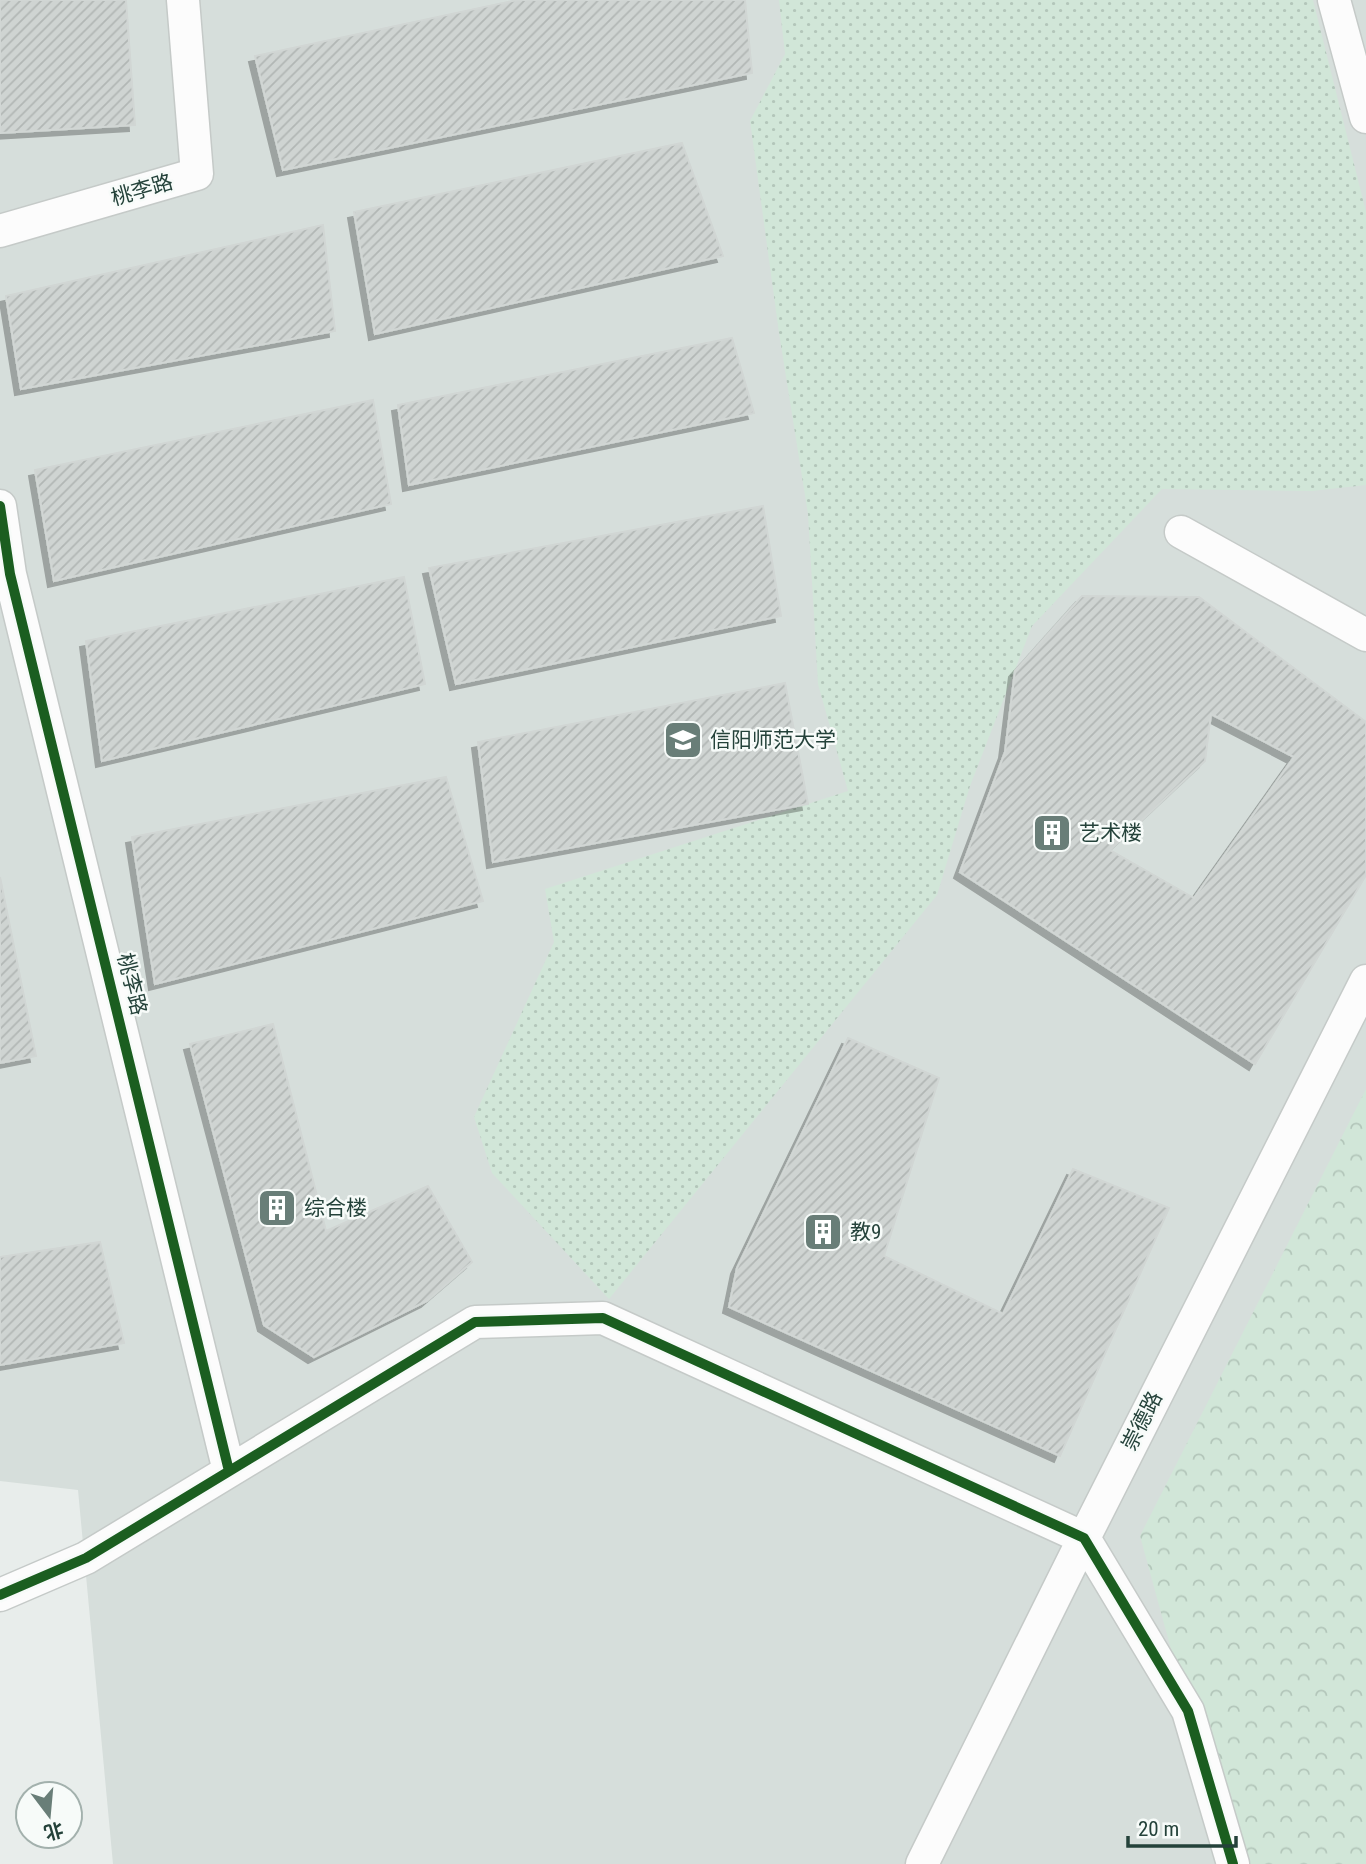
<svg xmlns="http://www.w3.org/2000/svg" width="1366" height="1864" font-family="'Roboto Condensed','Noto Sans SC',sans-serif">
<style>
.built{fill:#d6dedb}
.green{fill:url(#green-dots)}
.forest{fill:url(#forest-crowns)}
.building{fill:url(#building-hatch);stroke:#d1d6d4;stroke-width:2;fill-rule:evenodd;filter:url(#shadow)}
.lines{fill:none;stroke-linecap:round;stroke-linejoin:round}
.minor-casing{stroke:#c5cac8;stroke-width:35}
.minor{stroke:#fcfcfc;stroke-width:32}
.cycleway-casing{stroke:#f7fbf9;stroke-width:15}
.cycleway{stroke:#1b5e20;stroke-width:10}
.labels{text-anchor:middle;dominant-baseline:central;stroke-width:5;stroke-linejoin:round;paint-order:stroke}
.street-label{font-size:21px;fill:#24423a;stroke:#f7fbf9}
.poi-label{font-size:21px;fill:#24423a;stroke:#f7fbf9;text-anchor:start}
</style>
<defs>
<pattern id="green-dots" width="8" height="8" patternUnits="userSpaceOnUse" patternTransform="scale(1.75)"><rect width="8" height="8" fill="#d1e6d8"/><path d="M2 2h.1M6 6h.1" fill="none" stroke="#b3c6ba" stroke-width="1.8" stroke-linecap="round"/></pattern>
<pattern id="forest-crowns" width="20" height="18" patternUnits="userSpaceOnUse" patternTransform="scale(1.75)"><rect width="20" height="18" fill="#d1e6d8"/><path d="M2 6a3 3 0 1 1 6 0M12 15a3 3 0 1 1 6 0" fill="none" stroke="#b3c6ba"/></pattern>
<pattern id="building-hatch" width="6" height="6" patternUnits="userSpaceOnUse" patternTransform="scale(1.75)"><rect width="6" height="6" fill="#cfd4d2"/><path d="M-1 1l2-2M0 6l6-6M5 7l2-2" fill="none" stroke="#b2b7b5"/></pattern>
<filter id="shadow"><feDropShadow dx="-6" dy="6" stdDeviation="0" flood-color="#0004"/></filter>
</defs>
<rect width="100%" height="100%" fill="#e8edeb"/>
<path class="built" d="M0 0H1366V1864H113L78 1490 0 1481Z"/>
<path class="green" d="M779 0H1313L1366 212V485L1312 491 1162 489 1032 626 970 786 937 895 609 1299 492 1173 474 1117 554 942 545 889 848 791 818 684 808 514 779 333 750 121 785 54Z"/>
<path class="forest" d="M1366 1089V1864H1230L1140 1536Z"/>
<path class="building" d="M0 0H126L135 125 0 133Z
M517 0H745L752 73 283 170 255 56Z
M682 143 723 256 375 334 354 212Z
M323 225 335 331 21 389 6 296Z
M732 338 754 413 409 485 398 405Z
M373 400 391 504 54 581 35 470Z
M763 506 781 616 456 684 429 568Z
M404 577 425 684 102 761 86 641Z
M1082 596 1199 597 1366 722V875L1255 1064 960 872 1005 752 1015 671ZM1211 714 1294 757 1194 898 1110 850 1205 761Z
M785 683 808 804 493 862 478 742Z
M446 777 483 901 155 984 132 837Z
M0 877 36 1056 0 1063Z
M273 1024 326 1231 428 1186 472 1262 427 1301 314 1357 264 1325 190 1044Z
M848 1038 939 1078 884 1256 1003 1314 1073 1169 1169 1208 1060 1456 729 1307 737 1268Z
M100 1242 124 1343 0 1365V1257Z"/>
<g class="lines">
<defs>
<path id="minor" d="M1334 0 1366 117
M0 231 197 174 183 0
M0 506 10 574 229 1471
M1181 532 1366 635
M0 1595 86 1558 475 1322 603 1318 1084 1538 1188 1711 1233 1864
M922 1864 1084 1538 1366 981"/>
</defs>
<use href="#minor" class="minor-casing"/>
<use href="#minor" class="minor"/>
<defs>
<path id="cycleway" d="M0 506 10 574 229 1471
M0 1595 86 1558 475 1322 603 1318 1084 1538 1188 1711 1233 1864"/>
</defs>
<use href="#cycleway" class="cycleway-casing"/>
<use href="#cycleway" class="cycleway"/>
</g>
<defs>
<symbol id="university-square" viewBox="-11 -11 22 22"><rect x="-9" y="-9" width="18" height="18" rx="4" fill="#697e78" stroke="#f7fbf9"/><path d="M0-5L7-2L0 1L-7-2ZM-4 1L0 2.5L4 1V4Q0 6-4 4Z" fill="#fff"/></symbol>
<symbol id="building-square" viewBox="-11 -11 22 22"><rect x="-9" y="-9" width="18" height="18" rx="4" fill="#697e78" stroke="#f7fbf9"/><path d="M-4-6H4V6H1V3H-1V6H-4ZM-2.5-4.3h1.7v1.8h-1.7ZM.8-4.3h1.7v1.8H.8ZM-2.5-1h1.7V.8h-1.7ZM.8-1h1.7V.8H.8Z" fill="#fff"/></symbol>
</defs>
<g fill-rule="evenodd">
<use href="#university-square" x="661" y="718" width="44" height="44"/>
<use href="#building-square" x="1030" y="811" width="44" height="44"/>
<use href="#building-square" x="255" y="1186" width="44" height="44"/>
<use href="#building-square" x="801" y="1210" width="44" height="44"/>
</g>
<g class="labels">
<g class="street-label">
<text transform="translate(142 190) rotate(-16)">桃李路</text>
<text transform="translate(132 984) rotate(76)">桃李路</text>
<text transform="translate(1142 1421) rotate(-63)">崇德路</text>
</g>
<g class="poi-label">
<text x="710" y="740">信阳师范大学</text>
<text x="1079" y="833">艺术楼</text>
<text x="304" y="1208">综合楼</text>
<text x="850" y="1232">教9</text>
</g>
</g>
<g transform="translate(49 1815) rotate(164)"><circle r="33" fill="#f7fbf9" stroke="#a3b1ad" stroke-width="2"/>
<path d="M0-5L12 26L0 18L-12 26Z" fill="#697e78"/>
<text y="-10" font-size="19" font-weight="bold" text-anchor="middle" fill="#24423a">北</text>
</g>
<path d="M1128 1836v10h108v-10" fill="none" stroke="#24423a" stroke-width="3.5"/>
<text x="1138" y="1836" font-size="21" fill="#24423a" stroke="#f7fbf9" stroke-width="5" paint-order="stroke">20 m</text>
</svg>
